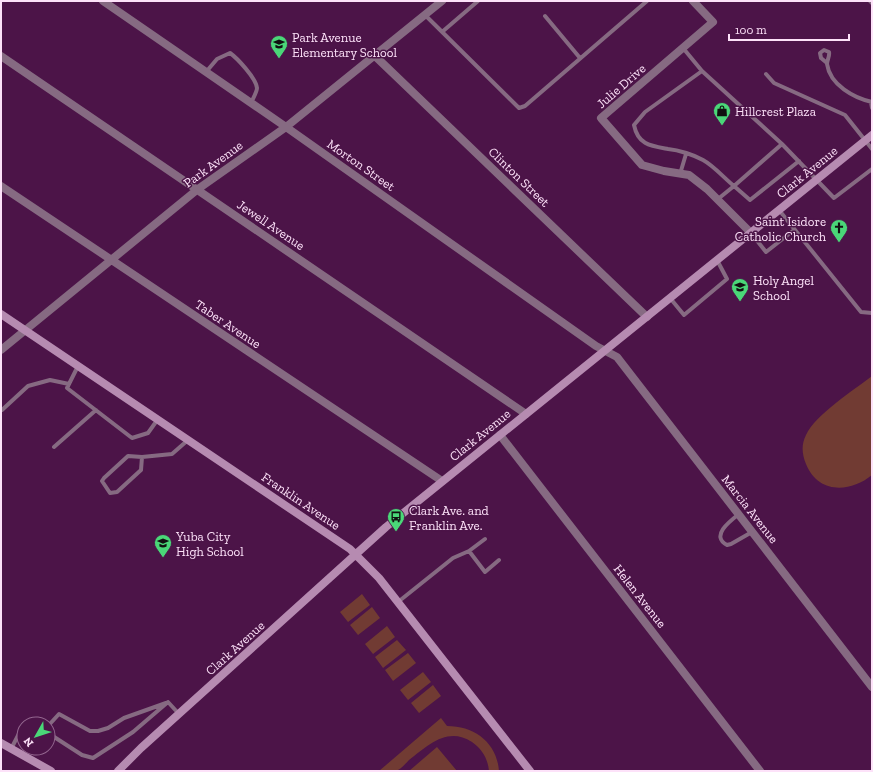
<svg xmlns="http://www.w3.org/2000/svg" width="873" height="772" font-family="'Zilla Slab',serif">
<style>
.green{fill:#713b33}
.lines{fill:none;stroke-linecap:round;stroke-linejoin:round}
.lane{stroke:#866a82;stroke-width:4}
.street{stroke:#866a82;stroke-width:8}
.secondary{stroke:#b68bb1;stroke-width:8}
.labels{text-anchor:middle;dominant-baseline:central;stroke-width:3;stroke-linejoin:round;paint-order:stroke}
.poi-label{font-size:13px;fill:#fde2f9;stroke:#4c1448;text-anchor:start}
.street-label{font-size:13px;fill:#fde2f9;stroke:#4c1448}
</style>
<rect width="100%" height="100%" fill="#4c1448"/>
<path class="green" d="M872 376V475C850 493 818 494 806 464 802 454 801 445 806 435 815 415 854 390 872 376Z
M362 594 370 605 348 622 340 612Z
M372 607 380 618 358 635 350 625Z
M387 626 395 637 373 654 365 644Z
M397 640 406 650 383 668 375 657Z
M408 653 416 663 393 681 385 670Z
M423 672 431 682 408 700 400 690Z
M433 685 441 696 419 713 411 703Z
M441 718 447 726C475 726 497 743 499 771H489C488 759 482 749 472 742 448 726 428 745 409 760 406 763 402 768 398 770 393 772 384 771 379 771Z
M437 747 457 771H409Z"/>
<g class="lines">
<path class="lane" d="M870 1 872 3
M425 15 519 108 525 106 647 1
M545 16 580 58
M442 32 478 1
M683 48 702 71
M827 63 821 58 820 53 824 50 829 52C830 56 827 60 827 64 830 85 854 98 872 102
M206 72 217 59 230 53C237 58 256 78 257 88 257 92 253 98 251 103
M766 74 774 83 845 115 872 149
M871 102 872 108
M782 144 734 186 750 200 799 161
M680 174 686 154
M718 199 734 186C724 178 714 166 703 160 694 155 679 150 668 149 651 146 638 145 634 125L645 112 702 71 782 144 834 198 872 169
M779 210 861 312 872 313
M751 233 766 252 794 230
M670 298 684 315 727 279 717 260
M78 366 67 388 132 438 148 433 158 419
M2 410 28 386 50 380 69 384
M54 447 96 410
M142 457 141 470 117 492 110 493 102 481 104 478 128 456 142 457 172 454 188 440
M739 514C730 521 710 536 727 545L731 544 752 532
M469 551 485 572 499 560
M398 602 453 558 469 551 485 539
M168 702 179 714
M48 726 59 714 90 731H98L108 728 124 718 166 703
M48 733 82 755 93 758 133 732 168 702
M11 749 24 724"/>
<path class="street" d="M103 1 286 127 596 346 617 357 872 687
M693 1 713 22 601 118 642 165 664 171 689 175 707 189 751 233
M374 55 647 317
M1 56 526 414
M1 186 442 481
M1 350 198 189 286 127 442 1
M500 435 760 771"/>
<path class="secondary" d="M1 314 350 549 379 578 530 771
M1 743 51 771
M118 771 141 748 386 527 872 135"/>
</g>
<defs>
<symbol id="school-pin" viewBox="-11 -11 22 30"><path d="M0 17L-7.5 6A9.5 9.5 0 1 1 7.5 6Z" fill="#4ad778" stroke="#4c1448"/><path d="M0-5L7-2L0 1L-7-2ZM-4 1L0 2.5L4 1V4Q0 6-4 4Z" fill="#111"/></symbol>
<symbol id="shop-pin" viewBox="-11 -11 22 30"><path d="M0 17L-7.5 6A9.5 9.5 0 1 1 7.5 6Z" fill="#4ad778" stroke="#4c1448"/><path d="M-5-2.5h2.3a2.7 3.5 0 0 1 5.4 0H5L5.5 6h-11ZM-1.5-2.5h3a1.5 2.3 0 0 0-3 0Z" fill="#111"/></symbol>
<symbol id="church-pin" viewBox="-11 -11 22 30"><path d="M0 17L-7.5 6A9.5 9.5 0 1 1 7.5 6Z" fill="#4ad778" stroke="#4c1448"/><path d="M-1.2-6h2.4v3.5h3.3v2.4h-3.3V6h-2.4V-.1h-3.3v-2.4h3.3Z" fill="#111"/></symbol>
<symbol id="bus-pin" viewBox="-11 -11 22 30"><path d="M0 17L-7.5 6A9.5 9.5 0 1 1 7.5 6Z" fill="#4ad778" stroke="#4c1448"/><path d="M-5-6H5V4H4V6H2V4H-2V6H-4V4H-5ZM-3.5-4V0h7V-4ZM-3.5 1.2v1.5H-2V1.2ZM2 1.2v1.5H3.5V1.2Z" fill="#111"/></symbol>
</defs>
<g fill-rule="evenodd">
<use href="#school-pin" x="269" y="34" width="20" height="27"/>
<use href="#shop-pin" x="712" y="101" width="20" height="27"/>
<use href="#church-pin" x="829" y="218" width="20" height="27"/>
<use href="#school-pin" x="730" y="277" width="20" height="27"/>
<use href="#bus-pin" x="386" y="507" width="20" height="27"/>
<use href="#school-pin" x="153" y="533" width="20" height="27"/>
</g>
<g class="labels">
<g class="poi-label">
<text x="292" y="37">Park Avenue<tspan x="292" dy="15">Elementary School</tspan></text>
<text x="735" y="111">Hillcrest Plaza</text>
<text x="826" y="221" text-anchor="end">Saint Isidore<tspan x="826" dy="15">Catholic Church</tspan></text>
<text x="753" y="280">Holy Angel<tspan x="753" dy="15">School</tspan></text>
<text x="409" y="510">Clark Ave. and<tspan x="409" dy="15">Franklin Ave.</tspan></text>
<text x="176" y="536">Yuba City<tspan x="176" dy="15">High School</tspan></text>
</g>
<g class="street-label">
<text transform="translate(621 86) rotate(-41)">Julie Drive</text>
<text transform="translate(213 164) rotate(-36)">Park Avenue</text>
<text transform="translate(361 165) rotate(35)">Morton Street</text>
<text transform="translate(807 172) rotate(-39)">Clark Avenue</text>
<text transform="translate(519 177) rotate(44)">Clinton Street</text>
<text transform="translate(271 225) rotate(34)">Jewell Avenue</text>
<text transform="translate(228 324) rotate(34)">Taber Avenue</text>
<text transform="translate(480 435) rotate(-39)">Clark Avenue</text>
<text transform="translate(301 501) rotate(34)">Franklin Avenue</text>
<text transform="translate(750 509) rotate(52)">Marcia Avenue</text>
<text transform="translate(640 596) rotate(52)">Helen Avenue</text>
<text transform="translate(235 648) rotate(-42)">Clark Avenue</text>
</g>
</g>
<rect width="873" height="772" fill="none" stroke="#fde2f9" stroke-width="4"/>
<g transform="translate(36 736) rotate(231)"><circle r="19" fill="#4c1448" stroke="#93668f"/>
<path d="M0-3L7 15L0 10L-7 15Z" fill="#4ad778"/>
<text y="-6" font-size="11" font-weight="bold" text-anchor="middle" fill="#fde2f9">N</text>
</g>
<path d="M729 34v6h120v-6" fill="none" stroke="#fde2f9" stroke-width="2"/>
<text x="735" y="34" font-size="12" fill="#fde2f9" stroke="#4c1448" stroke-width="3" paint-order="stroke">100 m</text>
</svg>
